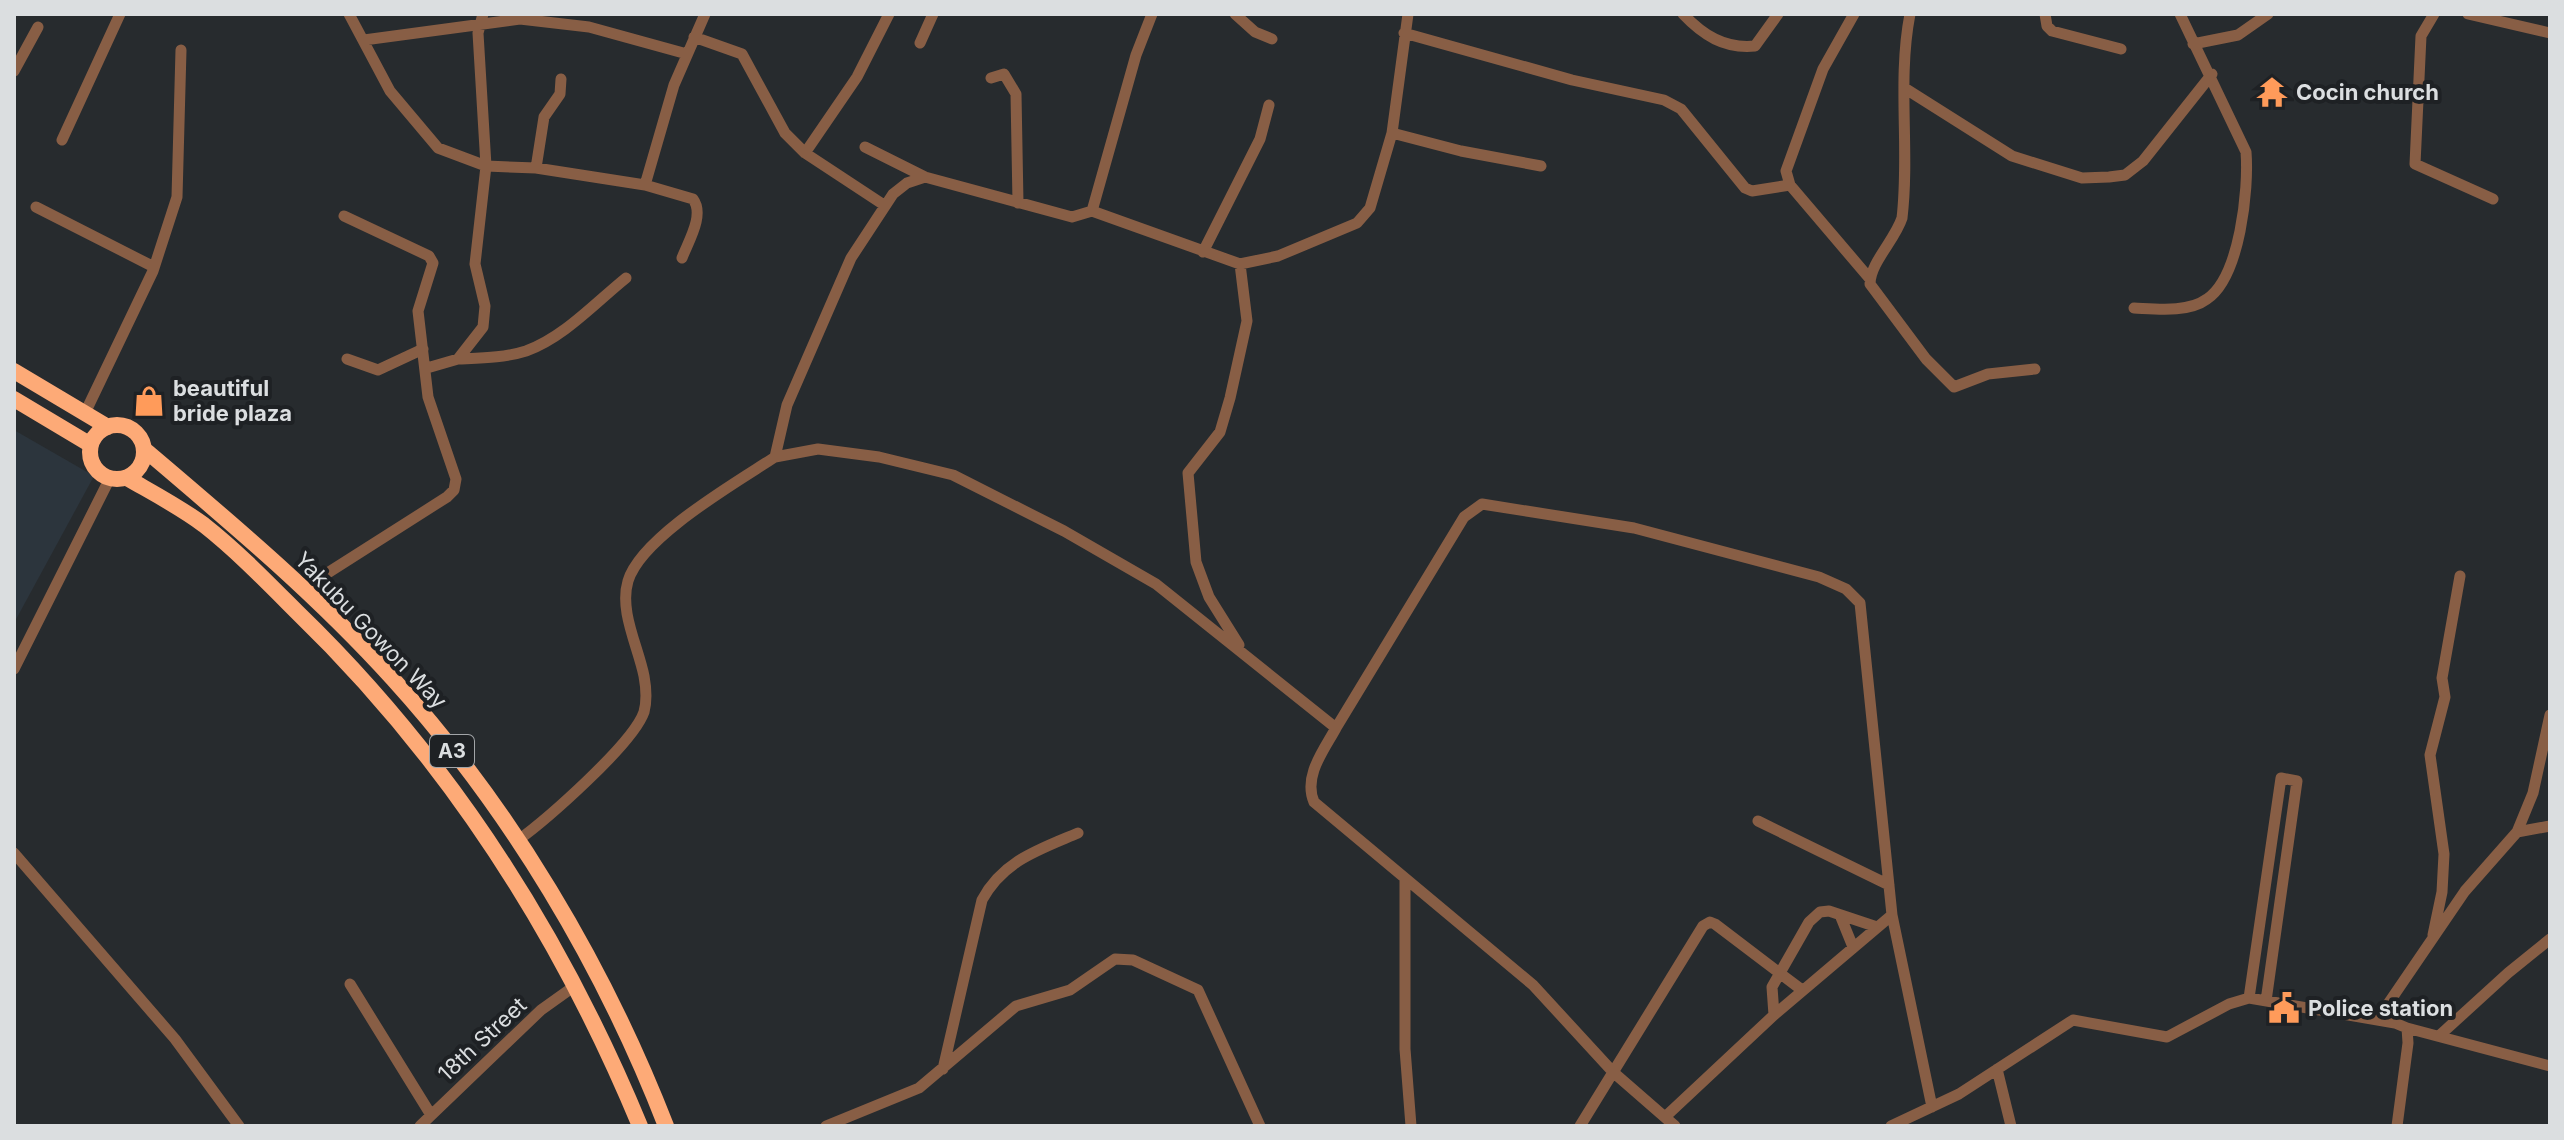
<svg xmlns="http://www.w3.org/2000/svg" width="2564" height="1140" font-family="Inter,sans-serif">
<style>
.built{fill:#2c353d}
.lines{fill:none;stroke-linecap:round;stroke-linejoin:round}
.minor{stroke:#885e45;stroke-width:11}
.highway{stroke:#fdaa77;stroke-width:16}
.labels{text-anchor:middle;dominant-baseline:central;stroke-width:8;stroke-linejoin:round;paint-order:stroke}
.shield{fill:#1e2124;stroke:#a2a5a8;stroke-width:2}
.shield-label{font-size:20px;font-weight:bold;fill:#dbdee0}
.poi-label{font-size:22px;font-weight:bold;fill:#dbdee0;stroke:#1e2124;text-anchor:start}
.street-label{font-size:22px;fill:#dbdee0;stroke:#1e2124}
</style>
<rect width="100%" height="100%" fill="#272b2e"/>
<path class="built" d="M14 430 94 476 14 623Z"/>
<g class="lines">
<path class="minor" d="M349 14 390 91 438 148 486 166 536 168 645 185 674 85 705 14
M1235 14 1255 32 1272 39
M1683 14C1703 35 1724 49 1755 46L1778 14
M1854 14 1823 69 1786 171 1790 185 1870 279
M1910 14C1897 81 1910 150 1902 218 1895 240 1870 263 1870 284L1926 359 1954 387 1988 374 2035 369
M2045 14 2047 26 2052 31 2121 49
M2434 14 2421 36 2415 164 2493 199
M2468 14 2550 33
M1404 33 1572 80 1664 100 1681 109 1745 188 1752 191 1790 185
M694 37 742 54 785 133 805 153 884 205
M364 40 520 19 589 27 687 54
M920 43 933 14
M2193 44 2238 35 2268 14
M14 71 38 27
M991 78 1004 74 1016 94 1018 203
M1906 89 2012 156 2082 178 2109 177 2125 175 2143 161 2212 74
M1392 133 1461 151 1541 166
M62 140 120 14
M865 147 925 177
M805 153 857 77 889 14
M536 168 544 117 560 94 561 79
M645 185 693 199C705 215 688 242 682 258
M36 207 154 267
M1092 211 1240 264 1278 256 1357 223 1370 208 1392 133 1408 14
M1203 252 1260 139 1269 105
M2134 308C2156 309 2188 313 2207 299 2240 277 2249 189 2246 152L2180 14
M347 359 378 370 423 349
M458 359C481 358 504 358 526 351 563 338 595 303 626 278
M427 368 458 359 483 327 485 306 475 264 486 166 478 33 483 14
M85 413 153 271 177 197 181 50
M775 457 818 449 879 457 953 475 1064 531 1156 584 1336 728
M304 588 447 497 454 490 456 479 428 397 418 311 433 263 429 256 344 216
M1239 645 1209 597 1196 562 1188 473 1220 432 1230 398 1247 321 1240 264
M14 669 110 478
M1758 821 1889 885
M2517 832 2550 826
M517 841C546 820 633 744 644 712 647 701 646 687 644 676 638 646 619 611 628 581 641 537 737 482 775 457L787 405 851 258 893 194 907 183 925 177 1072 217 1092 211 1136 55 1152 14
M14 853 175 1039 239 1126
M1405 881V1049L1411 1126
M1840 915 1853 947
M2433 935 2442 892 2444 854 2430 755 2445 697 2442 678 2460 576
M350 984 431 1115
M2249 998 2281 778 2297 781 2266 1001
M1774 1015 1772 987 1809 922 1820 912 1829 911 1877 927
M2377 1020 2465 891 2517 832 2533 793 2550 715
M2407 1028 2550 1066
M2440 1035 2508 973 2550 939
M943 1069 982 900C1003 861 1038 850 1078 833
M1997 1069 2011 1126
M1665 1117 1774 1015 1892 915
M420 1126 541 1010 576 985
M826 1126 919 1088 1016 1006 1070 990 1115 959 1133 960 1198 990 1260 1126
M1580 1126 1703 926 1710 922 1715 924 1802 990
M1675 1126 1613 1072 1533 985 1314 802C1303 776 1324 750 1336 728L1464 517 1482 504 1634 528 1819 577 1846 589 1860 603 1892 915 1932 1107
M1891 1126 1959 1094 2073 1020 2167 1037 2229 1004 2249 998 2395 1023 2407 1028 2408 1043 2397 1126"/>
<path class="highway" d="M14 371 108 427
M14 399 91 445
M90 452a27 27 0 1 1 54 0a27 27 0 1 1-54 0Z
M144 449C230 522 317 595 393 679 510 808 603 964 666 1126
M127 478C153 493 180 507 204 525 237 551 267 582 297 612 447 757 560 933 640 1126"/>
</g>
<defs>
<symbol id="temple-bare" viewBox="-9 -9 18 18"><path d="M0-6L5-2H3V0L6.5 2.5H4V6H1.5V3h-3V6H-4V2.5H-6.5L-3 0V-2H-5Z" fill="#ff9b5a" stroke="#1e2124" stroke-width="2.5" paint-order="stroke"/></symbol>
<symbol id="shop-bare" viewBox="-9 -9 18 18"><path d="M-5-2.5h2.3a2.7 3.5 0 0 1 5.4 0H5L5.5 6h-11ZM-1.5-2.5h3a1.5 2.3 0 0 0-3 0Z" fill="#ff9b5a" stroke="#1e2124" stroke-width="2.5" paint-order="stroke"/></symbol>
<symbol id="civic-bare" viewBox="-9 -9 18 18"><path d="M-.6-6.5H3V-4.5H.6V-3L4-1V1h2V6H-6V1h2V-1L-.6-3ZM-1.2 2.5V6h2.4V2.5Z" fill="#ff9b5a" stroke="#1e2124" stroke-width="2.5" paint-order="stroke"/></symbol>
</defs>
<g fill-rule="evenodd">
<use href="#temple-bare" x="2250" y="70" width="44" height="44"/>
<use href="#shop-bare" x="127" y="379" width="44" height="44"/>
<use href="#civic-bare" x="2262" y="986" width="44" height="44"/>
</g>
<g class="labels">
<rect class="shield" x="430" y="735" width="44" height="32" rx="6"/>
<g class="shield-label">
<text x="452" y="751">A3</text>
</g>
<g class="poi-label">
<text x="2296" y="92">Cocin church</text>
<text x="173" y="388">beautiful<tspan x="173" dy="25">bride plaza</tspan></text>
<text x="2308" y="1008">Police station</text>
</g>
<g class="street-label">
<text transform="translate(371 630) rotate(46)">Yakubu Gowon Way</text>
<text transform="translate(482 1039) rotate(-43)">18th Street</text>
</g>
</g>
<rect width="2564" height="1140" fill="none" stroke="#dbdee0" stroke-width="32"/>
</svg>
